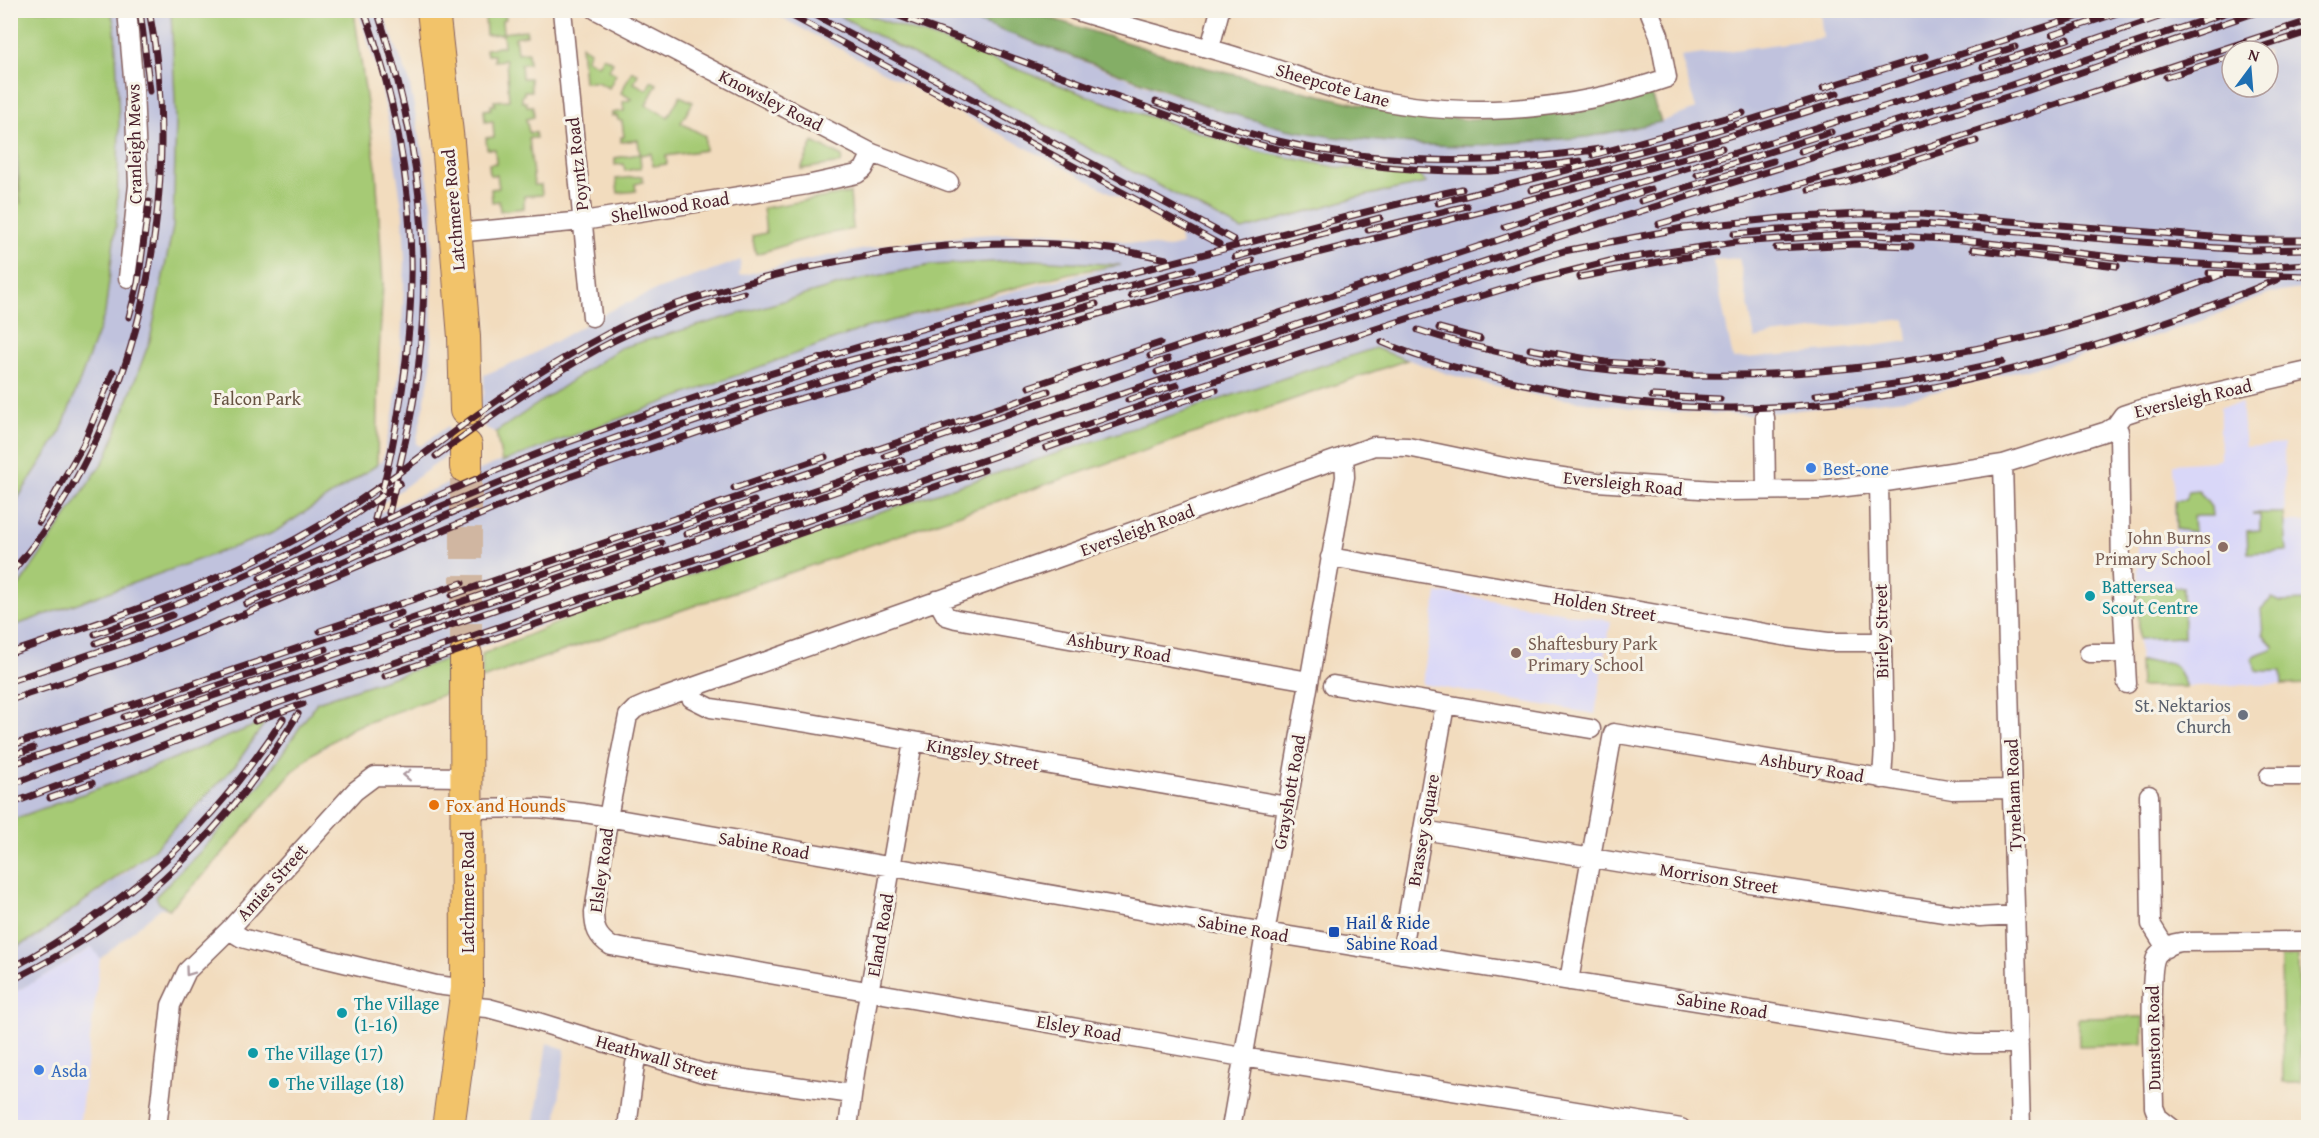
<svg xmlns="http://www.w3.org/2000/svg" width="2319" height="1138" font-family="'Gentium Book Plus',serif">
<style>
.built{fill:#d9d7f8}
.industrial{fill:#c0c2dd;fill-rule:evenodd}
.green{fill:#a6ca74;stroke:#787450;stroke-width:1.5}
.forest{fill:#84ae66;stroke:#676648;stroke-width:1.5}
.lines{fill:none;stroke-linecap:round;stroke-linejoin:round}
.trunk-tunnel{stroke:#d0b6a1;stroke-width:32;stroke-dasharray:32 16;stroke-linecap:butt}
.minor-casing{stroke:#85615e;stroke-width:21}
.trunk-casing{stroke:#85615e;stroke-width:34}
.minor{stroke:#fff;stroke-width:18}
.trunk{stroke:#f2c36a;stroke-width:32}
.rail-casing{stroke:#4a1f2b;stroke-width:7}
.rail{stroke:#f7f3e8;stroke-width:4.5;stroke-dasharray:14;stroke-linecap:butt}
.oneway{stroke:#ae9aa0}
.shop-dot{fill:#3f7fe0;stroke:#f7f3e8;stroke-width:2}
.education-dot{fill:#8d6e63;stroke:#f7f3e8;stroke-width:2}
.culture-dot{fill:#0f9aa8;stroke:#f7f3e8;stroke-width:2}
.worship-dot{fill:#6b7280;stroke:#f7f3e8;stroke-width:2}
.food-dot{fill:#e8710a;stroke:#f7f3e8;stroke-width:2}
.transit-dot{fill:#1a4fb4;stroke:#f7f3e8;stroke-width:2}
.labels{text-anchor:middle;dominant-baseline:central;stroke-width:6;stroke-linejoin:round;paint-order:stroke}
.street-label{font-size:18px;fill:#4a1f2b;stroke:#f7f3e8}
.park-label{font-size:18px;fill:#665241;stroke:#f7f3e8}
.shop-label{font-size:18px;fill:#366cbe;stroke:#f7f3e8;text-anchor:start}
.education-label{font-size:18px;fill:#785e54;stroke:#f7f3e8;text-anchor:end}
.culture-label{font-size:18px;fill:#0d838f;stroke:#f7f3e8;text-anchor:start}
.worship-label{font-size:18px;fill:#5b616d;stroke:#f7f3e8;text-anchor:end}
.food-label{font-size:18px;fill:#c56008;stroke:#f7f3e8;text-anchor:start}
.transit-label{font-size:18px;fill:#164399;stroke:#f7f3e8;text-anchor:start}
</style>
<rect width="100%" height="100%" fill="#f7f3e8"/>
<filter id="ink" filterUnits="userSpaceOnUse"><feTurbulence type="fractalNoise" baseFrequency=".0167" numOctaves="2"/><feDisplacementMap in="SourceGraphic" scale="12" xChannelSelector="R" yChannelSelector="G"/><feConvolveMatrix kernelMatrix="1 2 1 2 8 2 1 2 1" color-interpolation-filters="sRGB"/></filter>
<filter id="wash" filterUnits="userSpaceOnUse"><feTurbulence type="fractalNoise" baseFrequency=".008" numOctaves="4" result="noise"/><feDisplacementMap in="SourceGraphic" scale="24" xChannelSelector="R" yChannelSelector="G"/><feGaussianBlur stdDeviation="1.35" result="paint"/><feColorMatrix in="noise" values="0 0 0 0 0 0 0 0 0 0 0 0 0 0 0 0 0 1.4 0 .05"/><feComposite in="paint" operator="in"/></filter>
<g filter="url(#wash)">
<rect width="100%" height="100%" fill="#f2dcbe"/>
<path class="built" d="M10 37 15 86 16 145 23 226 11 227Z
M2241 403 2245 447 2284 444 2285 522H2308V684L2140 687 2137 541 2175 543 2173 464 2213 461 2220 458V407Z
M1437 593 1458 594 1611 621 1595 714 1422 684Z
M93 947 100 959 79 1127 11 1128V994L52 972Z"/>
<path class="industrial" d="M111 11H171L176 121 173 227 150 340 107 456 11 598V509L61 431 105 313 117 216 119 124 115 27Z
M358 11H382L409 80 433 209 431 370 416 444 421 446 448 426 449 435V454L375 509 378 513 636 404 865 328 1118 265 1034 260 528 410 496 432 485 428 479 404 484 394V375L531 355 609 311 654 291 741 260 739 276 805 260 894 244 977 235 1046 232 1103 238 1167 248 1182 245 1179 238 1183 231 769 11H831L1242 230 1354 198 1426 183 1260 152 1098 100 952 44 855 11H948L1151 87 1218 110 1286 129 1333 137 1423 145 1472 146 1588 137 1660 122 1696 109 1681 57 1823 38 1820 11H2308V288L2272 293 2201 321 2126 345 1905 399 1749 415 1653 411 1540 396 1451 375 1375 348 611 601 385 680 327 746 312 754 292 772 210 868 169 909 161 908 152 915 100 959 92 947 52 972 11 994V949L36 937 130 869 153 850 235 766 121 780 11 820V627L273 533 382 461 393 415 400 369 405 262 403 214 390 129 378 73ZM2232 51H2268V87H2232ZM1739 258 1755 339 1770 335 1905 319 1908 341 1853 349 1733 359 1713 260Z
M547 1043 565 1049 556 1127H534Z"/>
<path class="green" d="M11 10 111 11 115 27 119 124 117 216 105 313 61 431 11 509V154L13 153 21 205 16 145Z
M171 11H354L376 168 383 284 379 354 377 465 273 533 11 627V598L107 456 150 340 173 227 176 121Z
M474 11H512L505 14 506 19 502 20 503 33 526 30 527 35 515 37 517 53 528 52 529 64H521L522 78H530L531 91H524V95H522V102H526L527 106H533L534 117 526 119 529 133 535 132 536 138H529L534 185H541L542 195 524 196V208L500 211 499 201 492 202 491 189 499 188 497 175H490L489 164 496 163 495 149H487L486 138 494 137 493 121 485 122 484 110 491 109V105H495L494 101 509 100 506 60 494 61V55H487L486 49 504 46 503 34 486 35 485 15H475Z
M831 11H855L952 44 1098 100 1260 152 1336 167 1418 175 1426 183 1354 198 1242 230Z
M581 45 590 51 586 59 598 65 603 57 613 62 609 70 616 74 609 88 597 82H584Z
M632 71 638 74 634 83 647 90 651 81 657 84 646 105 668 117 680 96 693 102 681 123 705 136V150L666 156 667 164 653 166 651 153 640 155 641 168 625 171 624 164 615 165V158L640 154 638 140 621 142V137H624L622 121 618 120 617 116H612V113L624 111 623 102 632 99 621 93Z
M813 142 842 157 841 163 801 169Z
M642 176 643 182 635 184 636 191 618 193 616 179Z
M850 193 853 229 816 236 756 254 752 236 766 233 763 208Z
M1034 260 1121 265 1070 273 865 328 502 462 496 432 620 348 853 281 931 265Z
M1375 348 1407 360 482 679V654L611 601Z
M2198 490 2211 507 2212 516H2193L2194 532 2176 529 2175 500H2185L2189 491Z
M2253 513H2284L2287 551 2248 553 2247 531 2260 530V515H2253Z
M2183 587 2184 637 2139 639 2138 588Z
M2272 598 2281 602 2308 601V684L2282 685 2281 671H2256L2252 658C2259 652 2267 652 2274 647L2263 635 2261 609Z
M447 659 445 694 352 728 312 754 292 772 210 868 169 909 159 903 156 896 204 848 264 780 317 702Z
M2139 662C2171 662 2174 656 2186 687H2140Z
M266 721 235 766 153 850 36 937 11 949V820L121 780Z
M2298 956 2301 1082H2283L2281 957Z
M2143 1017V1044L2079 1046 2078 1018Z"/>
<path class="forest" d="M948 11H1028L1207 68 1383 110 1471 120 1581 111 1651 95 1661 122 1588 137 1472 146 1423 145 1333 137 1286 129 1219 110Z"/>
</g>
<g filter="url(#ink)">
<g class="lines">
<path class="trunk-tunnel" d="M466 655V467"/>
<defs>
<path id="minor" d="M127 10 134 89 138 185 128 278
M562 10 592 317
M596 10 872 153 949 182
M1074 10C1129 28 1186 41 1241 58 1277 68 1313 83 1349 93 1452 122 1568 112 1667 78L1659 35 1649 10
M1210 48 1220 10
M455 233 583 221 807 185 857 174 864 169 872 153
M1765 417 1766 490
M2115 426 2119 431 2121 575 2127 684
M2003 464 2021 1128
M1879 483 1884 747 1882 779
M1330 557 1788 637 1828 642H1881
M937 600 946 616 956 619 1309 681
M2089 653H2126
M1333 685 1591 729
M688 689 691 698 711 708 809 723 1287 806
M2269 776H2308
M2149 795 2151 924 2166 948
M467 809 538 808 584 813 1265 932 1945 1041 1975 1044H2019
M1423 830 1671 871 1951 914 1980 917 2016 915
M229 930 242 938 260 943 436 985 467 989
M1401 954 1445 705
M1569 981 1613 733 1953 790 2012 789
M466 1006 488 1008 525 1018 703 1073 852 1094
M157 1128 171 1005 187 971 229 930 355 791 375 776 465 777
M627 1128 635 1064 639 1054
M848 1128 855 1073 913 742
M1231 1128 1345 477 1344 456
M1681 1128 1242 1057 611 946C597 937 594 928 594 912L610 807 628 716 635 709 651 702 1374 446 1408 447 1528 472 1597 482 1729 491 1821 490 1879 483 2003 464 2107 431 2115 426 2123 415 2141 409 2308 371
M2172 1128 2158 1117 2154 1107C2154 1082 2147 970 2157 955 2163 948 2172 943 2181 942L2308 941"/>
<path id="trunk" d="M433 10 448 142 464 337 466 410
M466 446V467
M448 1128 467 989 466 655"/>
</defs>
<use href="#minor" class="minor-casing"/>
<use href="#trunk" class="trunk-casing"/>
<use href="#minor" class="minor"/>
<use href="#trunk" class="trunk"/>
<defs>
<path id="rail" d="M140 10 150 91
M364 10C427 185 423 341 375 519
M377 10C415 124 433 241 419 361 414 412 400 463 389 513
M781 10 1219 244
M806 10 1234 240
M883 10 1205 129C1297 159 1392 173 1489 171 1519 170 1550 165 1580 161
M2052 35 2126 10
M2249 51 2308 32
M1983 67 2068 39
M1914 69 2092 12
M2166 77 2232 56
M1823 88 1926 56
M1156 102C1196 116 1236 131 1278 141 1384 166 1493 165 1600 149
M1801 151 2008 86 2234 10
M1593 155 1743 113
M1697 175 1831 132
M1531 190 1710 142 2015 47
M1809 190 1844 183 1976 141
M1641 201 1773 161
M1438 203 1692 138 1837 93
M1659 224 1909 153 2308 21
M1504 227 1606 193 2025 63 2179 10
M1368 230 1467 206
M1734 234 1814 227 1921 224 2203 247 2249 250 2308 249
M1776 248 1856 244 1911 246
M1973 249 2117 266
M1235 257 1380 218
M2209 273 2308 276
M1580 277 1679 258 1716 253
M1131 295 1252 261
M129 317 138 283 149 202
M1439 328 1480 339
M1418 330C1672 413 1976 374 2220 275
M1382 342C1427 362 1476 373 1524 384 1578 395 1634 405 1689 407 1854 415 2021 374 2174 319 2209 306 2244 294 2278 279
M1530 349 1605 362 1660 366
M1150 356 1651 189
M1157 372 1545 241 2026 91 2263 10
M1029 387 1160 343
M1816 395 1909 382 2002 362
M1652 396 1720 399
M1128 400 1177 385
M1046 448 1216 390
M436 456C488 418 541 381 598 349 643 324 694 307 744 293
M885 456 1168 359
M734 488 825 457
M39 522 83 445 113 372
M686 534 902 460
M10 574C137 429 186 198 149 10
M260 578C360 532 459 483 563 444 760 371 962 316 1166 264 1265 239 1362 211 1462 189
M452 595 1048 391
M246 604C341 565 433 518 529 481 714 409 905 356 1096 304
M391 626 754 501
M320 631 462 583
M95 634C169 608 243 581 311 542 342 524 371 504 400 483
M96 643 172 615
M10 653C123 615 240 577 340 513 389 483 432 447 478 414 519 385 563 357 607 334 650 310 696 298 742 284 879 246 1026 227 1166 259
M385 676 984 470
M10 681 139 638 198 614 437 508 562 457 652 425 836 364 1192 269
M10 700 125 662 211 628 572 476 771 407 1293 259 1567 190 1722 148
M124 717 326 649
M255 721 303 704
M10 746 401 613
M10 756 33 748
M10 765 661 543
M10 785 223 704 999 435 1291 336 1564 251 1683 228 1782 218 1861 214H1921L2250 240H2308
M50 798 92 783
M10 804 269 706 1199 386 1422 314 1527 282 1614 260 1735 242 1858 234 1962 240 2157 262 2258 267 2308 264
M10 969C128 905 210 830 283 719
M10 981C44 964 78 945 109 923 185 868 250 794 298 714"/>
</defs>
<use href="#rail" class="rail-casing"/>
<use href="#rail" class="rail"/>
</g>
<defs><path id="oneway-chevron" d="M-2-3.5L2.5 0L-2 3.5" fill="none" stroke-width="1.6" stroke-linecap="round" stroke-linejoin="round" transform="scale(1.5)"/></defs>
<g class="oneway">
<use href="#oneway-chevron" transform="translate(407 775) rotate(-178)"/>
<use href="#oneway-chevron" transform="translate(189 972) rotate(126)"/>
</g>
</g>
<g class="shop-dot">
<circle cx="1811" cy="468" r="6"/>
<circle cx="39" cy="1070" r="6"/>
</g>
<g class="education-dot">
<circle cx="2223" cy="547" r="6"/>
<circle cx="1516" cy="653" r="6"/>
</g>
<g class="culture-dot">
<circle cx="2090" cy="596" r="6"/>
<circle cx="342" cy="1013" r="6"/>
<circle cx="253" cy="1053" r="6"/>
<circle cx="274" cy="1083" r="6"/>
</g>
<circle class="worship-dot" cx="2243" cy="715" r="6"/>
<circle class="food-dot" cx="434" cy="805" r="6"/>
<rect class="transit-dot" x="1328" y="926" width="12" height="12" rx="3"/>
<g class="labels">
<g class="street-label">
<text transform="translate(1333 85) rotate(16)">Sheepcote Lane</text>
<text transform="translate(771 100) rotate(27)">Knowsley Road</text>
<text transform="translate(134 144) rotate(-91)">Cranleigh Mews</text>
<text transform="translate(577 164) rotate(-96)">Poyntz Road</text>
<text transform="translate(670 207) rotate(-9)">Shellwood Road</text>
<text transform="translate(453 210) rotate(-95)">Latchmere Road</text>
<text transform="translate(2193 398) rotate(-13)">Eversleigh Road</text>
<text transform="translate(1623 483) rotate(6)">Eversleigh Road</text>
<text transform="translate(1137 530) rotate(-20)">Eversleigh Road</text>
<text transform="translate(1605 606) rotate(10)">Holden Street</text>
<text transform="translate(1881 631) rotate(-91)">Birley Street</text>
<text transform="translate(1119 647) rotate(10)">Ashbury Road</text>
<text transform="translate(983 754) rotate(10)">Kingsley Street</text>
<text transform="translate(1812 767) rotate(10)">Ashbury Road</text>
<text transform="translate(1289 792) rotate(-80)">Grayshott Road</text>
<text transform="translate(2013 795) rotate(-92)">Tyneham Road</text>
<text transform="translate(1423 830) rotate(-80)">Brassey Square</text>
<text transform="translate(764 845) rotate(10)">Sabine Road</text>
<text transform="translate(601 870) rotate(-82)">Elsley Road</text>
<text transform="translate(1719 878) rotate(9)">Morrison Street</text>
<text transform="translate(272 882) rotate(-48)">Amies Street</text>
<text transform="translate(467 892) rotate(-90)">Latchmere Road</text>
<text transform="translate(1243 928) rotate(10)">Sabine Road</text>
<text transform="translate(880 935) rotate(-80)">Eland Road</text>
<text transform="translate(1722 1005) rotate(9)">Sabine Road</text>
<text transform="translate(1079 1028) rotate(10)">Elsley Road</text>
<text transform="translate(2153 1038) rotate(-91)">Dunston Road</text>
<text transform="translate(657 1057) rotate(16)">Heathwall Street</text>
</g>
<g class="park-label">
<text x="257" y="398">Falcon Park</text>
</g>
<g class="shop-label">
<text x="1823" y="468">Best-one</text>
<text x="51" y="1070">Asda</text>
</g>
<g class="education-label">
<text x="2211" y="537">John Burns<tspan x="2211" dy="21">Primary School</tspan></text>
<text x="1528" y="643" text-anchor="start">Shaftesbury Park<tspan x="1528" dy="21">Primary School</tspan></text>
</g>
<g class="culture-label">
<text x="2102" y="586">Battersea<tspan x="2102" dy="21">Scout Centre</tspan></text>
<text x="354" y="1003">The Village<tspan x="354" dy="21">(1-16)</tspan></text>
<text x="265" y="1053">The Village (17)</text>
<text x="286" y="1083">The Village (18)</text>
</g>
<g class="worship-label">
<text x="2231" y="705">St. Nektarios<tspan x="2231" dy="21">Church</tspan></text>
</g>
<g class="food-label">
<text x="446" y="805">Fox and Hounds</text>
</g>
<g class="transit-label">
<text x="1346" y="922">Hail &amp; Ride<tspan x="1346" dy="21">Sabine Road</tspan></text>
</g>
</g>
<rect width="2319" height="1138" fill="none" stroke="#f7f3e8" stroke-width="36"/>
<g transform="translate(2250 69) rotate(16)"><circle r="28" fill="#f7f3e8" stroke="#b29e9c" stroke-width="1.5"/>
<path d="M0-4.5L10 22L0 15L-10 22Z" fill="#1f6fb2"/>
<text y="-9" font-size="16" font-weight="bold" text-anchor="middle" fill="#4a1f2b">N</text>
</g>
</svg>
